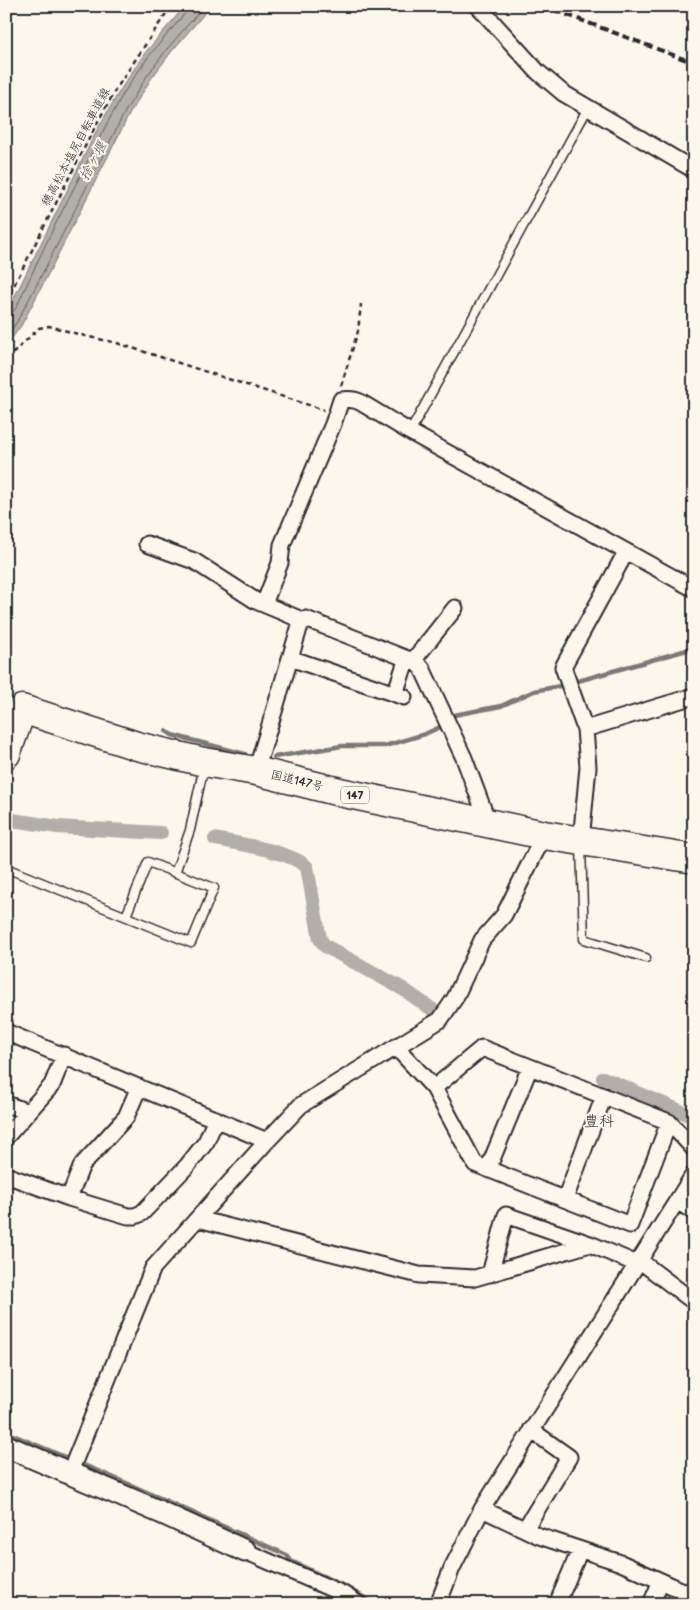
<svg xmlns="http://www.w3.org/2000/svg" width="700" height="1610" font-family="'Balsamiq Sans','Klee One',sans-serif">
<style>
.water{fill:#b1afa7;stroke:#7b7a75}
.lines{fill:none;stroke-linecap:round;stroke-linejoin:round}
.shore{stroke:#61605d;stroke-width:1}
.stream{stroke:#7b7a75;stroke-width:4.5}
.canal{stroke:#b1afa7;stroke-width:14}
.lane-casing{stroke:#2b2b2b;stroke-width:11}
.street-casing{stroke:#2b2b2b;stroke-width:19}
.secondary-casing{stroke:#2b2b2b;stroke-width:25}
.highway-casing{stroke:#2b2b2b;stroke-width:31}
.path{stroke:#2b2b2b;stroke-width:2.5;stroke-dasharray:5 4;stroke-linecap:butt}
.lane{stroke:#fbf7ec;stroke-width:8}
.street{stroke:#fbf7ec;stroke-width:15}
.secondary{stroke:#fbf7ec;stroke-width:21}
.highway{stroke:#fbf7ec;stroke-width:28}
.rail{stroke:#2b2b2b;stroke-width:4;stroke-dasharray:8 4;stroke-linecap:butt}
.labels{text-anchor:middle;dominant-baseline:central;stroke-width:4;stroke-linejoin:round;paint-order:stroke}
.shield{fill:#fbf7ec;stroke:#696865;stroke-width:1}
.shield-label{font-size:11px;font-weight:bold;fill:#2b2b2b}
.street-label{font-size:12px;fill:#2b2b2b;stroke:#fbf7ec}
.water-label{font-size:14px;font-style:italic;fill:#5a5956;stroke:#fbf7ec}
.quarter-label{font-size:15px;fill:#2b2b2b;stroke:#fbf7ec}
</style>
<rect width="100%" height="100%" fill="#fbf7ec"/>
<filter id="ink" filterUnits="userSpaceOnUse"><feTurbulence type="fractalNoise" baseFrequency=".02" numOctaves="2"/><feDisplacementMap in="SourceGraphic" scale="10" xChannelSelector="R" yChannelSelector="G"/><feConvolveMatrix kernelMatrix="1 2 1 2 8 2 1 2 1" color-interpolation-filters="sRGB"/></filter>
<g filter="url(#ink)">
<path class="water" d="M185 6H211L172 51 151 79 130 113 39 292 21 326 6 346V314L98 128 119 92 144 54Z"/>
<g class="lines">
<path class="shore" d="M6 315 11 314 16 308 50 235 103 131 123 94 148 57 187 11 188 6
M6 338 16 323 34 290 126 110 147 76 167 49 204 6"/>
<path class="stream" d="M578 681 694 648
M449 716 501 706 534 691 560 686
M166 731 172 735 245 754
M274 757 342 746H385L425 734 440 727 444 723
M6 1432 131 1485 287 1555 291 1561 344 1586 375 1604"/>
<path class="canal" d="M6 819 58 827 161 833
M215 839C239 844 290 851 307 867L320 939 325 946 403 989 433 1010
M603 1078 694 1117"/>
<defs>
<path id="lane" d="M410 432 588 108
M581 846 584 939 646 958
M6 868 191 943 214 888 148 862 126 916
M175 873 190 830 204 766"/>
<path id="street" d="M478 6 538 72 563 93 694 170
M147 544 194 561 256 601 297 618 301 622 256 771
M264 604 280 563 282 545 333 424 341 400C349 399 354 399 360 402L410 432 694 589
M301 622 306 619 415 662 422 668 464 758 485 814 484 822
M290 658 404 697
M395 694 405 664 416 657 455 608
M585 729 694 696
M581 841 588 767 585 729 563 667 626 552
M6 1032 267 1141
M396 1047 434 1088 482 1048 669 1122 694 1149
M434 1088 475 1164 630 1225 669 1122
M6 1104 28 1112
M6 1137 52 1085 64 1055
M488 1169 530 1067
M6 1175 69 1198 128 1216H135L142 1213 187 1166 206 1142 216 1119
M69 1198 82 1165 126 1117 139 1087
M565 1199 604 1096
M677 1201 694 1212
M198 1219 419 1275 475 1278 590 1244 637 1264
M639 1260 694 1302
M490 1274 506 1215 590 1244
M70 1472 153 1268 267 1141 301 1105 440 1020 455 998 482 940 504 915 544 835
M482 1509 539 1536 621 1563 694 1596
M525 1529 569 1457 531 1430
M245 1551 343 1594 358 1604
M438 1604 452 1568 482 1509 694 1174
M557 1604 580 1550
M651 1604 661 1581"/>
<path id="secondary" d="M6 1446 160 1512 245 1551"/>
<path id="highway" d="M6 754 22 709 137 746 204 762 256 771 344 793 544 835 694 859"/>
</defs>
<use href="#lane" class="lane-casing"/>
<use href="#street" class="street-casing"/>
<use href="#secondary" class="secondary-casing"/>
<use href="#highway" class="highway-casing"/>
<path class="path" d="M6 301 97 123 116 89 171 6
M6 360 39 328 49 326 85 336 117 343 324 410
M341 386 358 331 361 304"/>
<use href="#lane" class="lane"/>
<use href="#street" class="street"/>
<use href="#secondary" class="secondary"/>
<use href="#highway" class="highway"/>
<path class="rail" d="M544 6 694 63"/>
</g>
</g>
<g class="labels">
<rect class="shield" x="341" y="786.5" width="28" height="17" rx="4"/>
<g class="shield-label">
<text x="355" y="795">147</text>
</g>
<g class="street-label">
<text transform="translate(76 147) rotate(-62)">穂高松本塩尻自転車道線</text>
<text transform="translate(297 781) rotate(14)">国道147号</text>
</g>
<g class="water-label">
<text transform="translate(93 161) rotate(-62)">捨ヶ堰</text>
</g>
<g class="quarter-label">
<text x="599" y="1121">豊科</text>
</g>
</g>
<rect width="700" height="1610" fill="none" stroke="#fbf7ec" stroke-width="25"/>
<rect x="12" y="12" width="675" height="1585" fill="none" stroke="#2b2b2b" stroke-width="2" filter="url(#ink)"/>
</svg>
